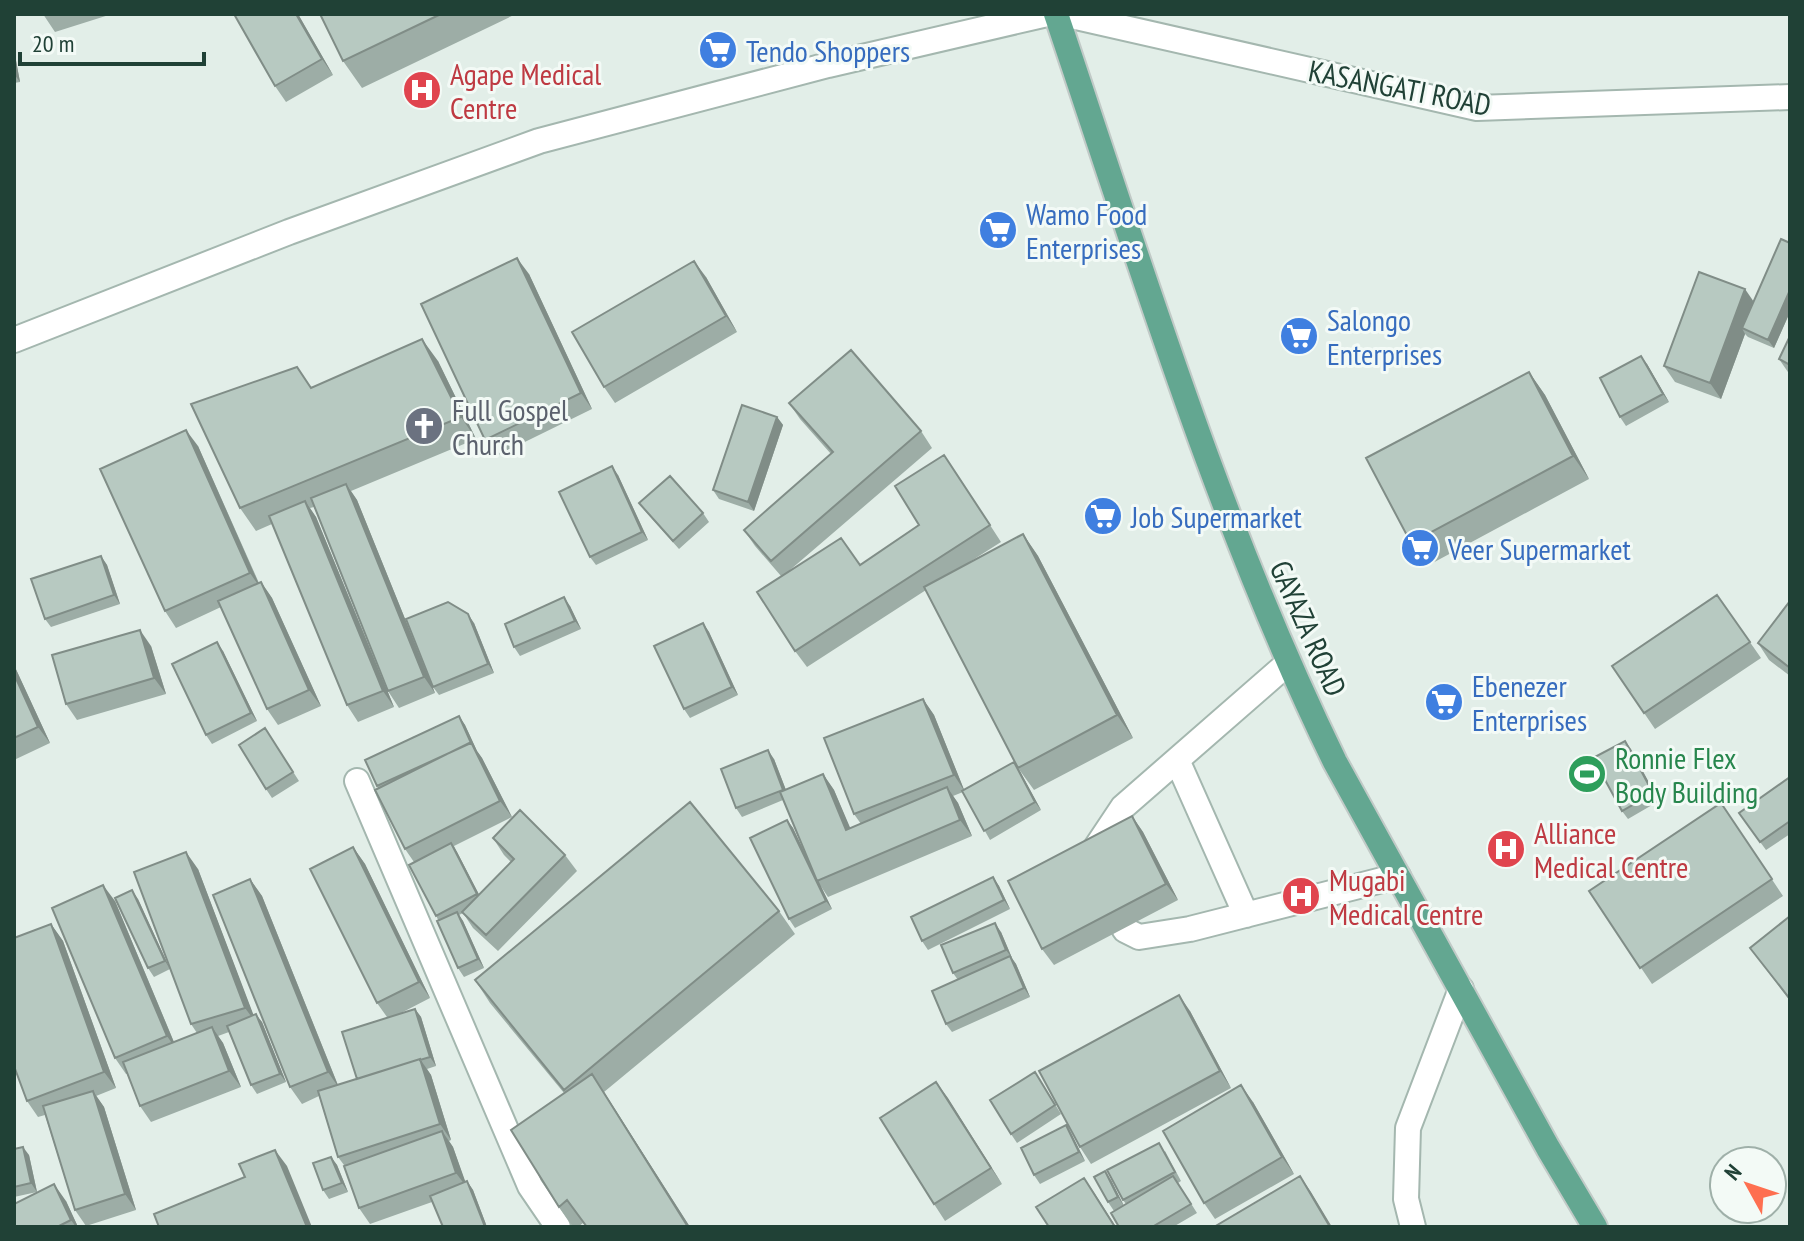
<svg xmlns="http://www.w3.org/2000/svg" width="1804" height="1241" font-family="'PT Sans Narrow',sans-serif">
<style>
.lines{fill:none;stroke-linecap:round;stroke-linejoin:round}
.minor-casing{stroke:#a4b7af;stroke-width:28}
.major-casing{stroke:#c1cac7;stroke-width:28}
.minor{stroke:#fff;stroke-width:24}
.major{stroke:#63a791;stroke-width:24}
.wall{fill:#9dada6}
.shaded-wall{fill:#808d87}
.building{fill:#b7c9c1;stroke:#808d87;stroke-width:2}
.labels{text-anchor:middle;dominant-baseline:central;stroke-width:6;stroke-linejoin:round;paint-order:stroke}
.shop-label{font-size:30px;fill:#366cbe;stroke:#f3faf6;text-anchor:start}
.health-label{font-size:30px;fill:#be3a42;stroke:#f3faf6;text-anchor:start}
.street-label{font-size:30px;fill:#204136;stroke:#f3faf6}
.worship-label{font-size:30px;fill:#5b616d;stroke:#f3faf6;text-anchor:start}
.leisure-label{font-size:30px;fill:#27864d;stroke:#f3faf6;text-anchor:start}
</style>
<rect width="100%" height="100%" fill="#e2eee8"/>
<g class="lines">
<defs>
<path id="minor" d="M1063 14 1477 108 1790 97
M14 340 289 232 539 141 828 65 1047 14
M1177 760 1246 915
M357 781 530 1186 558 1227
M1091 855 1123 807 1288 663
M1108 899 1125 930 1139 937 1190 929 1398 876
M1413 1227 1406 1199 1408 1128 1461 989"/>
<path id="major" d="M1056 14C1141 266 1218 522 1335 762L1548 1148 1595 1227"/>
</defs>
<use href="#minor" class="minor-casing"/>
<use href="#major" class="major-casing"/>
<use href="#minor" class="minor"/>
<use href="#major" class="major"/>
</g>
<path class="wall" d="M43 14H112L55 32Z
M298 14 333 75 286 102 275 86Z
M320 14H516L362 88 343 61Z
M14 50 20 82 14 83Z
M1790 243V312L1774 348 1748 337 1745 334 1721 399 1675 382 1664 366 1753 302Z
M529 274 592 409 496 456 485 440Z
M706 277 737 332 615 403 604 387Z
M1790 336V375L1779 359Z
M438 361 476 439 351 491 357 500 435 693 399 708 388 691 314 507 310 508 316 517 394 707 358 722 347 705 272 524 256 531 240 508 297 367 311 387Z
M1647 364 1669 402 1626 426 1620 417Z
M1529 372 1545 395 1589 479 1427 566 1411 543Z
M789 403 921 431 932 448 790 570 860 565 919 525 955 471 1001 542 968 563 1023 534 1038 556 1133 738 1034 790 1018 768 926 590 807 667 795 651 781 576 755 546 744 530 831 454 800 419Z
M777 417 783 425 754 511 719 499 713 490Z
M198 446 259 583 261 582 272 598 321 706 278 725 267 709 221 607 176 628 165 611Z
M618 475 648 540 596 565 590 557Z
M639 503 703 513 709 522 679 549 645 511Z
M101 556 107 565 120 604 51 627 45 619Z
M1717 595 1761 658 1655 729 1612 666Z
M1790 601V676L1769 660 1758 643Z
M570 606 581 629 520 656 514 647Z
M474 623 494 673 439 695 433 687Z
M703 623 709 632 738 695 690 718 684 709Z
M151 646 166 694 77 720 66 704Z
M223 651 257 721 212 744 206 735Z
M14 665 50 743 14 760Z
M923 699 934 715 964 790 1014 762 1041 810 990 840 963 792 953 796 958 803 972 836 828 897 820 885 832 909 795 928 789 919 787 820 793 828 810 865 783 800 742 817 736 808 774 759 786 790 823 774 834 790 850 829 861 824 854 814Z
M459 716 465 725 477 751 482 758 512 817 454 846 479 895 511 862 504 855 493 838 565 855 577 871 498 951 473 928 463 913 459 915 463 921 484 968 464 977 458 968 414 862 405 849 377 786Z
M265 728 299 781 272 798 266 789Z
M1625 741 1659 801 1628 819 1622 811Z
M1790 777V834L1766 850 1739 813Z
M1721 803 1783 896 1652 984 1589 891Z
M1132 816 1143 832 1178 900 1054 965 1042 949Z
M353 847 365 864 430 998 401 1013 415 1009 421 1017 436 1066 427 1069 431 1075 451 1140 449 1141 453 1147 465 1182 467 1181 473 1190 487 1227H443L432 1202 370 1224 359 1208 344 1165 338 1157 319 1096 302 1104 290 1087 250 879 262 896 338 1085 357 1079 387 1017 377 1003Z
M198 869 253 1015 262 1022 286 1082 257 1094 251 1085 229 1032 218 1036 223 1043 241 1087 151 1122 140 1106 127 1074H126L115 1058V901L174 1042 197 1033 191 1024Z
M993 877 999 886 1010 909 928 950 922 941Z
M138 899 170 969 154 977 148 968Z
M779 911 795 934 604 1092 690 1227H586L583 1223 578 1227H573L559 1207 564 1093 490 1003 475 980Z
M1790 916V1001L1750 948Z
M51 924 63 941 116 1088 96 1096 104 1107 136 1210 86 1226 75 1210 45 1115 38 1117 27 1101Z
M1001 932 1012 958 1016 964 1030 997 952 1032 946 1024 958 980 953 973Z
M1190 1011 1231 1088 1091 1164 1080 1147Z
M1035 1072 1061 1114 1017 1143 1011 1134Z
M936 1082 1002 1184 945 1221 934 1204Z
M1253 1102 1294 1174 1215 1219 1204 1203Z
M1066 1125 1071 1133 1085 1161 1040 1184 1034 1175Z
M14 1149 29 1155 37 1192 14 1197Z
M1165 1151 1181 1181 1178 1183 1197 1213 1173 1227H1119L1114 1211 1108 1202 1111 1180 1124 1206 1126 1204 1123 1200Z
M331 1157 337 1165 348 1192 329 1199 323 1190Z
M66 1201 78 1227H14Z"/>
<path class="shaded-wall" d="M296 14H298L333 75 322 59Z
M14 50 20 82 14 74Z
M517 258 529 274 592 409 581 393Z
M694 261 706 277 737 332 726 316Z
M1745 289 1756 305 1742 328 1745 334 1721 399 1710 383Z
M1790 290V312L1774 348 1768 340Z
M422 339 438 361 476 439 461 417Z
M1641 356 1647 364 1669 402 1663 394Z
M1529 372 1545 395 1589 479 1573 456Z
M777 417 783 425 754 511 748 502Z
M186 430 198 446 261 589 250 573Z
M612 466 618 475 648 540 642 532Z
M346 484 357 500 435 693 424 677Z
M305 501 316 517 394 707 383 691Z
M1023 534 1038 556 1133 738 1117 715Z
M101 556 107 565 120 604 114 595Z
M261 582 272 598 321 706 309 690Z
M564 597 570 606 581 629 575 621Z
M468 614 474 623 494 673 488 664Z
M703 623 709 632 738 695 732 687Z
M140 630 151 646 166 694 154 678Z
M217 642 223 651 257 721 251 713Z
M14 665 50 743 38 727 14 674Z
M923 699 934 715 965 792 954 775Z
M459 716 465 725 477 751 482 758 512 817 500 801Z
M1625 741 1631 749 1659 801 1653 793Z
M768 750 774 759 789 798 783 790Z
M1014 762 1020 771 1041 810 1035 802Z
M823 774 834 790 858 846 846 830Z
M947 787 958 803 972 836 960 820Z
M1132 816 1143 832 1178 900 1166 884Z
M787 820 793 828 832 909 826 901Z
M451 843 457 852 483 902 477 894Z
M353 847 365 864 430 998 419 982Z
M186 852 198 869 257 1024 245 1008Z
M993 877 999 886 1010 909 1004 900Z
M250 879 262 896 339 1088 328 1072Z
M103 885 115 901 178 1052 167 1036Z
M132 890 138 899 170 969 165 961Z
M457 912 463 921 484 968 478 959Z
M995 923 1001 932 1012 958 1006 950Z
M51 924 63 941 116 1088 104 1072Z
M1010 956 1016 964 1030 997 1024 988Z
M1179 995 1190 1011 1231 1088 1220 1071Z
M415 1009 421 1017 436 1066 430 1057Z
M256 1014 262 1022 286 1082 280 1074Z
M212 1027 223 1043 241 1087 229 1071Z
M420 1059 431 1075 451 1140 440 1124Z
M592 1074 607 1097 690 1227H688Z
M936 1082 948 1098 1002 1184 991 1168Z
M1241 1085 1253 1102 1294 1174 1282 1157Z
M93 1091 104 1107 136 1210 125 1194Z
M1066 1125 1071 1133 1085 1161 1079 1152Z
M442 1131 453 1147 468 1189 456 1173Z
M23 1147 29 1155 37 1192 31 1183Z
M275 1150 287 1166 312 1227H307Z
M331 1157 337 1165 348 1192 342 1183Z
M1105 1171 1111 1180 1124 1206 1118 1197Z
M1300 1176 1311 1192 1332 1227H1330Z
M1084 1178 1095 1194 1116 1227H1115Z
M467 1181 473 1190 487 1227H485Z
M54 1184 66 1201 78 1227H76L71 1220Z"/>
<path class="building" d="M234 14H296L322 59 275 86Z
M320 14H441L343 61Z
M1781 239 1790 243V290L1768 340 1742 328Z
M517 258 581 393 485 440 421 304Z
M694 261 726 316 604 387 572 332Z
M1699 272 1745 289 1710 383 1664 366Z
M1790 336V365L1779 359Z
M422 339 461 417 240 508 191 404 297 367 311 388Z
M851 350 921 431 771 561 744 530 833 452 789 403Z
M1641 356 1663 394 1620 417 1600 378Z
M1529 372 1573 456 1411 543 1366 458Z
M742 405 777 417 748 502 713 490Z
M186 430 250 573 165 611 100 469Z
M944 455 990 525 795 651 757 592 841 538 860 565 919 525 895 486Z
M612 466 642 532 590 557 559 492Z
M670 476 703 513 673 541 639 503Z
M346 484 424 677 388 691 311 498Z
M305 501 383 691 347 705 269 516Z
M1023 534 1117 715 1018 768 924 587Z
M101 556 114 595 45 619 31 579Z
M261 582 309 690 267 709 218 601Z
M1717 595 1750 642 1644 713 1612 666Z
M564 597 575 621 514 647 505 624Z
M1790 601V668L1758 643Z
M448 602 468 614 488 664 433 687 406 619Z
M703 623 732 687 684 709 654 646Z
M140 630 154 678 66 704 52 655Z
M217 642 251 713 206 735 172 664Z
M14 674 38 727 14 738Z
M923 699 954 775 854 814 824 738Z
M459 716 471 743 377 786 365 760Z
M265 728 293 772 266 789 239 745Z
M1625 741 1653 793 1622 811 1593 758Z
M471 742 500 801 405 849 375 790Z
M768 750 783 790 736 808 721 769Z
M1014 762 1035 802 984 831 962 791Z
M823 774 846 830 947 787 960 820 817 881 780 792Z
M1790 777V821L1760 842 1739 813Z
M690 802 779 911 564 1090 475 980Z
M1721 803 1772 879 1640 968 1589 891Z
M520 810 565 855 486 935 462 912 514 859 493 838Z
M1132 816 1166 884 1042 949 1008 881Z
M787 820 826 901 789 919 750 838Z
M451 843 477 894 436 916 409 865Z
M353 847 419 982 377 1003 310 869Z
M186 852 245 1008 191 1024 134 872Z
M993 877 1004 900 922 941 911 917Z
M250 879 328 1072 290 1087 213 895Z
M103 885 167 1036 115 1058 52 908Z
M132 890 165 961 148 968 115 898Z
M457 912 478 959 458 968 437 921Z
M1790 916V999L1750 948Z
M995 923 1006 950 953 973 941 945Z
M51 924 104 1072 27 1101 14 1066V938Z
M1010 956 1024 988 946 1024 932 991Z
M1179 995 1220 1071 1080 1147 1039 1071Z
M415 1009 430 1057 420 1060V1059L357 1079 342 1032Z
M256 1014 280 1074 251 1085 227 1026Z
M212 1027 229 1071 140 1106 123 1062Z
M420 1059 440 1124 338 1157 318 1091Z
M1035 1072 1055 1105 1011 1134 990 1100Z
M592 1074 688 1227H587L567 1200 559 1207 511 1130Z
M936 1082 991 1168 934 1204 880 1118Z
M1241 1085 1282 1157 1204 1203 1163 1131Z
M93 1091 125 1194 75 1210 43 1106Z
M1066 1125 1079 1152 1034 1175 1021 1148Z
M442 1131 456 1173 359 1208 344 1166Z
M1159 1143 1175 1172 1123 1200 1107 1170Z
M23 1147 31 1183 14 1187V1149Z
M275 1150 307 1227H159L154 1214 245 1177 239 1164Z
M331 1157 342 1183 323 1190 313 1163Z
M1105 1171 1118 1197 1108 1202 1094 1177Z
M1173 1176 1191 1204 1152 1227H1119L1111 1213Z
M1300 1176 1330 1227H1214Z
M1084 1178 1115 1227H1049L1036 1207Z
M467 1181 485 1227H443L430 1196Z
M54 1184 71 1220 57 1227H14V1204Z"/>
<defs>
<symbol id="supermarket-disc" viewBox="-11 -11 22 22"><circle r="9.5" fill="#3f7fe0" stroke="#f3faf6"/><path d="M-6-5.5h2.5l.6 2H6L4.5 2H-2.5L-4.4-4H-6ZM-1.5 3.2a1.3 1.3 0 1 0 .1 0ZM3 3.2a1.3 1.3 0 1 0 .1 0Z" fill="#fff"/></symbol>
<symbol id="hospital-disc" viewBox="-11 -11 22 22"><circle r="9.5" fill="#e0444e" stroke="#f3faf6"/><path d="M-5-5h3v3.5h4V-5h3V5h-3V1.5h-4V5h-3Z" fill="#fff"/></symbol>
<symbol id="church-disc" viewBox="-11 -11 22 22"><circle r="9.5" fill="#6b7280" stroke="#f3faf6"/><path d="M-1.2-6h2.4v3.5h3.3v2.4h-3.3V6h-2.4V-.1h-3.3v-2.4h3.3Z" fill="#fff"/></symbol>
<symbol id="stadium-disc" viewBox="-11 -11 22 22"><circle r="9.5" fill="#2e9e5b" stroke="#f3faf6"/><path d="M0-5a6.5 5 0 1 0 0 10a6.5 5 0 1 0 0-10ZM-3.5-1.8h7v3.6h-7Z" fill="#fff"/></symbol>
</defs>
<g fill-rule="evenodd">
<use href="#supermarket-disc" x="696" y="28" width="44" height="44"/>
<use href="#hospital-disc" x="400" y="68" width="44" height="44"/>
<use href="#supermarket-disc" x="976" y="208" width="44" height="44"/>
<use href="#supermarket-disc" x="1277" y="314" width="44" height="44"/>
<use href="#church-disc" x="402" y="404" width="44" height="44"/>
<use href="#supermarket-disc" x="1081" y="494" width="44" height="44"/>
<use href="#supermarket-disc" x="1398" y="526" width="44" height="44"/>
<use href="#supermarket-disc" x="1422" y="680" width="44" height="44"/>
<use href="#stadium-disc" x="1565" y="752" width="44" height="44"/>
<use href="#hospital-disc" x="1484" y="827" width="44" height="44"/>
<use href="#hospital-disc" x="1279" y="874" width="44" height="44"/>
</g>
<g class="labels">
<g class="shop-label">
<text x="746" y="50">Tendo Shoppers</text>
<text x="1026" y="213">Wamo Food<tspan x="1026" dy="34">Enterprises</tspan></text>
<text x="1327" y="319">Salongo<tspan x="1327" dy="34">Enterprises</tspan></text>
<text x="1131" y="516">Job Supermarket</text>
<text x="1448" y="548">Veer Supermarket</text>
<text x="1472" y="685">Ebenezer<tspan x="1472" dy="34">Enterprises</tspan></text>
</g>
<g class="health-label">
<text x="450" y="73">Agape Medical<tspan x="450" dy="34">Centre</tspan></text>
<text x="1534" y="832">Alliance<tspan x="1534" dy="34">Medical Centre</tspan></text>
<text x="1329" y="879">Mugabi<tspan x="1329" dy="34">Medical Centre</tspan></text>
</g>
<g class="street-label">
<text transform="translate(1400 87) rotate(11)">KASANGATI ROAD</text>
<text transform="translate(1309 628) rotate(66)">GAYAZA ROAD</text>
</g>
<g class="worship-label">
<text x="452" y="409">Full Gospel<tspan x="452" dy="34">Church</tspan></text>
</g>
<g class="leisure-label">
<text x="1615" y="757">Ronnie Flex<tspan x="1615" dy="34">Body Building</tspan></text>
</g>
</g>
<rect width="1804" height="1241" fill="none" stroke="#204136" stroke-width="32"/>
<g transform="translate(1748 1185) rotate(310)"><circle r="38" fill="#f3faf6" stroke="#9fb0a9" stroke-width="2"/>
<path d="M0-6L14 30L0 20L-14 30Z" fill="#fe6f50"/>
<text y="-12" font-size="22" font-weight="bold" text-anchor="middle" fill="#204136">N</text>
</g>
<path d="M20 52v12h184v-12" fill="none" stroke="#204136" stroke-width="4"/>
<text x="32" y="52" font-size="24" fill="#204136" stroke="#f3faf6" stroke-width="6" paint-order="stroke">20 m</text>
</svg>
